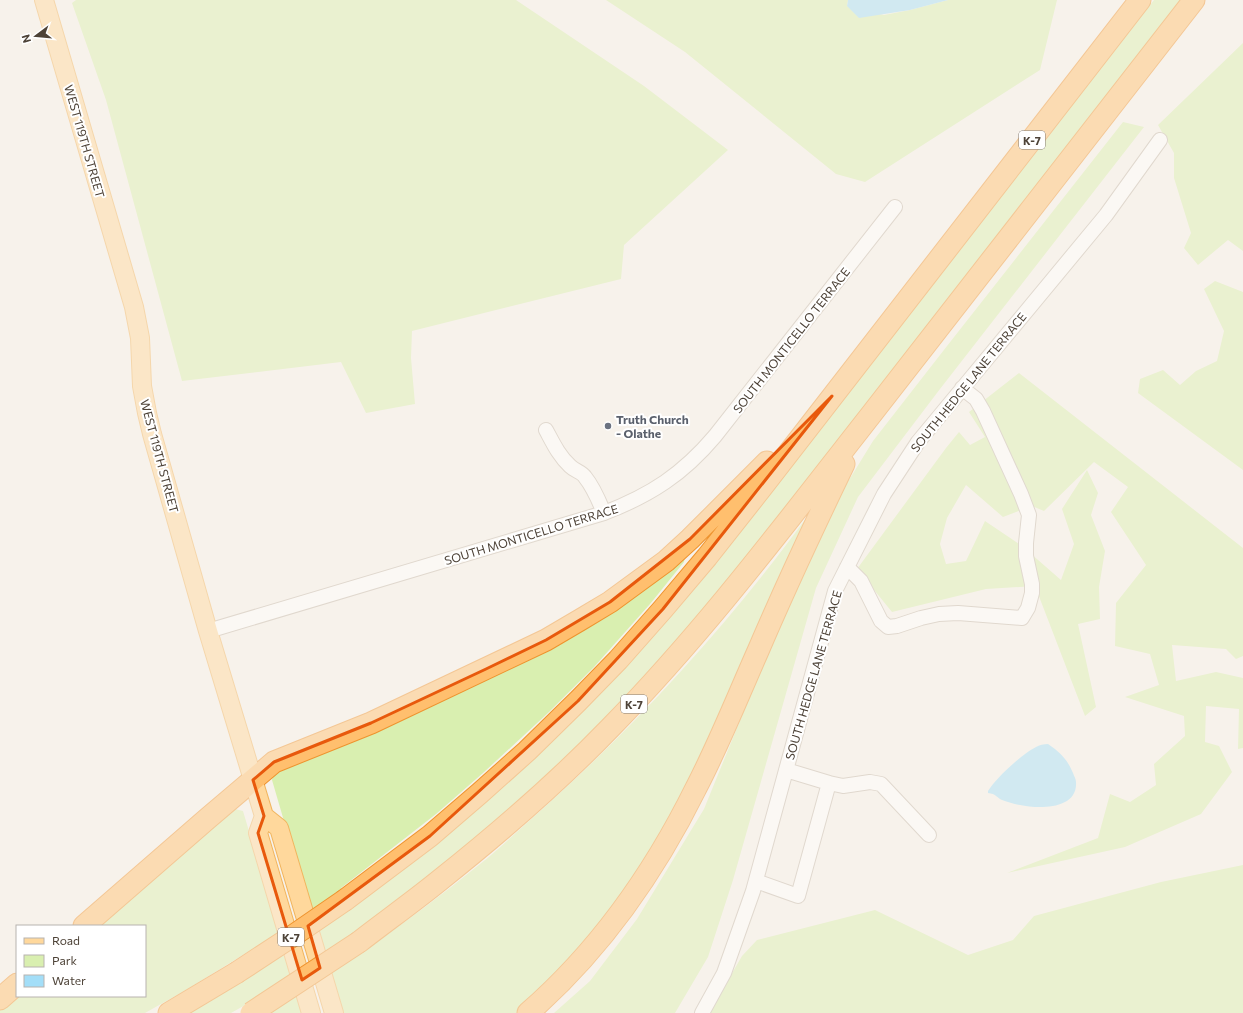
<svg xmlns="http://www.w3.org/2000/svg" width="1243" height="1013" font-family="Commissioner,sans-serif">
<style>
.green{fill:#d9efb0}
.water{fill:#a3def8}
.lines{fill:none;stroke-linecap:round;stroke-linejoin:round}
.minor-casing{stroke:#c4b9ac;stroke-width:16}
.major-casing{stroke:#f1b55f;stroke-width:20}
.highway-casing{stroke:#ee932e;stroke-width:23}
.minor{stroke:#fff;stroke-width:14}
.major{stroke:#ffd89c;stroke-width:18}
.highway{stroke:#ffbf6e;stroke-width:21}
.highway-bridge-casing{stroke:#ee932e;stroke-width:23;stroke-linecap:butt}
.highway-bridge{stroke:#ffbf6e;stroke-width:21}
.marked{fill:none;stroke:#e8590c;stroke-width:3;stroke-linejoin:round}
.worship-dot{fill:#6b7280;stroke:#fff;stroke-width:1.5}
.labels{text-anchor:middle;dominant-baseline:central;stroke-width:4;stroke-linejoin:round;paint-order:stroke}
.shield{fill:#fff;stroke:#827b73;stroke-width:1}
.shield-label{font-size:11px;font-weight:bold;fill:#4d4237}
.street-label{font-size:12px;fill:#4d4237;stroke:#fff}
.worship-label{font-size:12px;font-weight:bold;fill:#5b616d;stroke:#fff;text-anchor:start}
</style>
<rect width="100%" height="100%" fill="#f7f2eb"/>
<path class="green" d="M76 0H516L644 86 728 150 624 245 621 279 412 331 411 358 415 404 366 413 341 362 182 381 106 100 72 3Z
M606 0H848L847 6 884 15 910 10 948 0H1057L1040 70 865 182 836 174 685 52Z
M1154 0H1181L784 510 703 611 635 688 578 745 519 801 482 832 430 875 356 931 367 949C405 922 443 894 480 864 497 851 513 835 529 821 633 729 728 626 809 514L672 822 610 916 518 1013H340L272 780 273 776 280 771 355 738 686 551 684 562 650 604 594 667 549 712 483 773 436 814 341 888 349 907 538 754 611 683 661 628 710 571 736 538Z
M1243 43V251L1228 240 1198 265 1184 248 1191 233 1174 178V153L1158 125Z
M1123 122 1144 127 940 389 858 497 816 588 733 880 708 957 675 1013H554L590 981 637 919 704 809 763 664 825 519 873 441 947 346Z
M1215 281 1243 292V470L1138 393 1140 379 1163 370 1180 385 1196 371 1217 361 1224 331 1204 289Z
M1019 373 1243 548V656L1236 659 1226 649 1172 645 1176 681 1216 672 1243 678V748L1238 749 1239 709 1206 706 1205 742 1219 746 1232 772 1201 814 1125 847 1007 873 1098 838 1110 794 1130 802 1156 785 1154 764 1185 736 1184 716 1125 697 1159 685 1150 654 1115 646 1116 603 1146 565 1111 512 1128 487 1094 462 1044 511 1032 506 1003 517 966 485 947 518 940 544 946 564 966 561 985 521 1022 546 1061 580 1074 544 1062 509 1087 470 1098 493 1091 515 1105 551 1099 587 1100 619 1078 624 1096 707 1085 716 1035 586 986 589 892 612 857 569 946 448 959 432 970 445 985 437 969 412Z
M235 809 243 811 303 1013H262L256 999 231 1013H189L257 971 251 950 186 990 145 1013H0V1008L17 996H145V926H94Z
M1243 865V1013H709L742 956 757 940 875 910 968 955 1013 940 1034 916 1161 882Z"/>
<path class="water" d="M848 0H948L910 10 859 18 847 6Z
M1048 744C1061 753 1067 759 1073 773 1074 776 1076 779 1076 782 1078 810 1038 809 1020 805 1014 804 1007 802 1002 800 996 797 996 794 988 793V791C996 778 1022 754 1036 747 1039 745 1044 744 1048 744Z"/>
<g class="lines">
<defs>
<path id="minor" d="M546 430C553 443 559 456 570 466 575 471 582 472 585 477 594 488 599 501 604 513
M847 567 861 581 881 621 888 627 897 626 921 618 939 614 958 613 1022 618 1028 608 1032 593V584L1026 556V543L1029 515 1021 494 983 411 976 399 962 388
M208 631 604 513C651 495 683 474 715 436L895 207
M829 783 843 786 870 782 881 784 929 835
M756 881 798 896 829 783 786 770
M702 1013 724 973 753 891 835 591 884 494 918 442 1106 215 1160 140"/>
<path id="major" d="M44 0 134 307 140 338 142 386 147 413 152 434 208 631 264 816 258 833 311 1013
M264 816 279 828 334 1013"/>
<path id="highway" d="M345 900 430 836 480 793 527 751 578 701 618 660 663 609 707 557 763 486 1140 0
M84 926 207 819 274 762 371 723 546 640 580 620 610 602 666 561 690 539 767 462
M359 942C386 921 413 902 440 880 499 833 557 783 610 728 705 631 786 523 870 416 978 277 1086 139 1194 0
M0 999 17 984
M169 1013 236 973
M528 1013C599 951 654 873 696 788 719 744 738 696 758 651 785 588 814 526 844 464"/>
</defs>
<use href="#minor" class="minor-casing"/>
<use href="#major" class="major-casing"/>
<use href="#highway" class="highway-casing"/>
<use href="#minor" class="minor"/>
<use href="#major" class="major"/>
<use href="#highway" class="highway"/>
<defs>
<path id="highway-bridge" d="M236 973 294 935 345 900
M251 1013 359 942"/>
</defs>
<use href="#highway-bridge" class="highway-bridge-casing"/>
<use href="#highway-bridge" class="highway-bridge"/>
</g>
<path d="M0 0H1243V1013H0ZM832 396 663 609 578 701 430 836 308 926 320 968 302 980 258 833 264 816 253 780 274 762 371 723 486 669 546 640 610 602 690 539Z" fill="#f7f2eb" fill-opacity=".55" fill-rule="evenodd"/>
<path class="marked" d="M832 396 663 609 578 701 430 836 308 926 320 968 302 980 258 833 264 816 253 780 274 762 371 723 486 669 546 640 610 602 690 539Z"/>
<circle class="worship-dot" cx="608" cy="426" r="4"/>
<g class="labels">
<g class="shield">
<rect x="1019" y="131" width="26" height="18" rx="3"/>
<rect x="621" y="695" width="26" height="18" rx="3"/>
<rect x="278" y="928" width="26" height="18" rx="3"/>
</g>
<g class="shield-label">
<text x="1032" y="140">K-7</text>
<text x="634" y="704">K-7</text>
<text x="291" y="937">K-7</text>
</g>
<g class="street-label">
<text transform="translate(85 141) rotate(74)">WEST 119TH STREET</text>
<text transform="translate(791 340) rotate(-52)">SOUTH MONTICELLO TERRACE</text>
<text transform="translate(968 382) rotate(-51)">SOUTH HEDGE LANE TERRACE</text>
<text transform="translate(160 456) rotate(75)">WEST 119TH STREET</text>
<text transform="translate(531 534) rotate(-17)">SOUTH MONTICELLO TERRACE</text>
<text transform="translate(813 675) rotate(-74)">SOUTH HEDGE LANE TERRACE</text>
</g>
<g class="worship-label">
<text x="616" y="419">Truth Church<tspan x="616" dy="14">- Olathe</tspan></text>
</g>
</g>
<rect x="16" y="925" width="130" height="72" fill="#ffffff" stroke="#b8b3af"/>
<rect x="24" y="938" width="20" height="6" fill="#ffd89c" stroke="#b8b3af"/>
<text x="52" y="945" font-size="12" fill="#4d4237">Road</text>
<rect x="24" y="955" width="20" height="12" fill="#d9efb0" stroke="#b8b3af"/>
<text x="52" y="965" font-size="12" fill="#4d4237">Park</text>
<rect x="24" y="975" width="20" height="12" fill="#a3def8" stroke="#b8b3af"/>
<text x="52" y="985" font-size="12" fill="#4d4237">Water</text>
<g transform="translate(36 36) rotate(254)" stroke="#ffffff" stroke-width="3" paint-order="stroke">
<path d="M0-3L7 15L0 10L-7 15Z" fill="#4d4237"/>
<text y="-6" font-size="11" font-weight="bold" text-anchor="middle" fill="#4d4237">N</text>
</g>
</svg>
